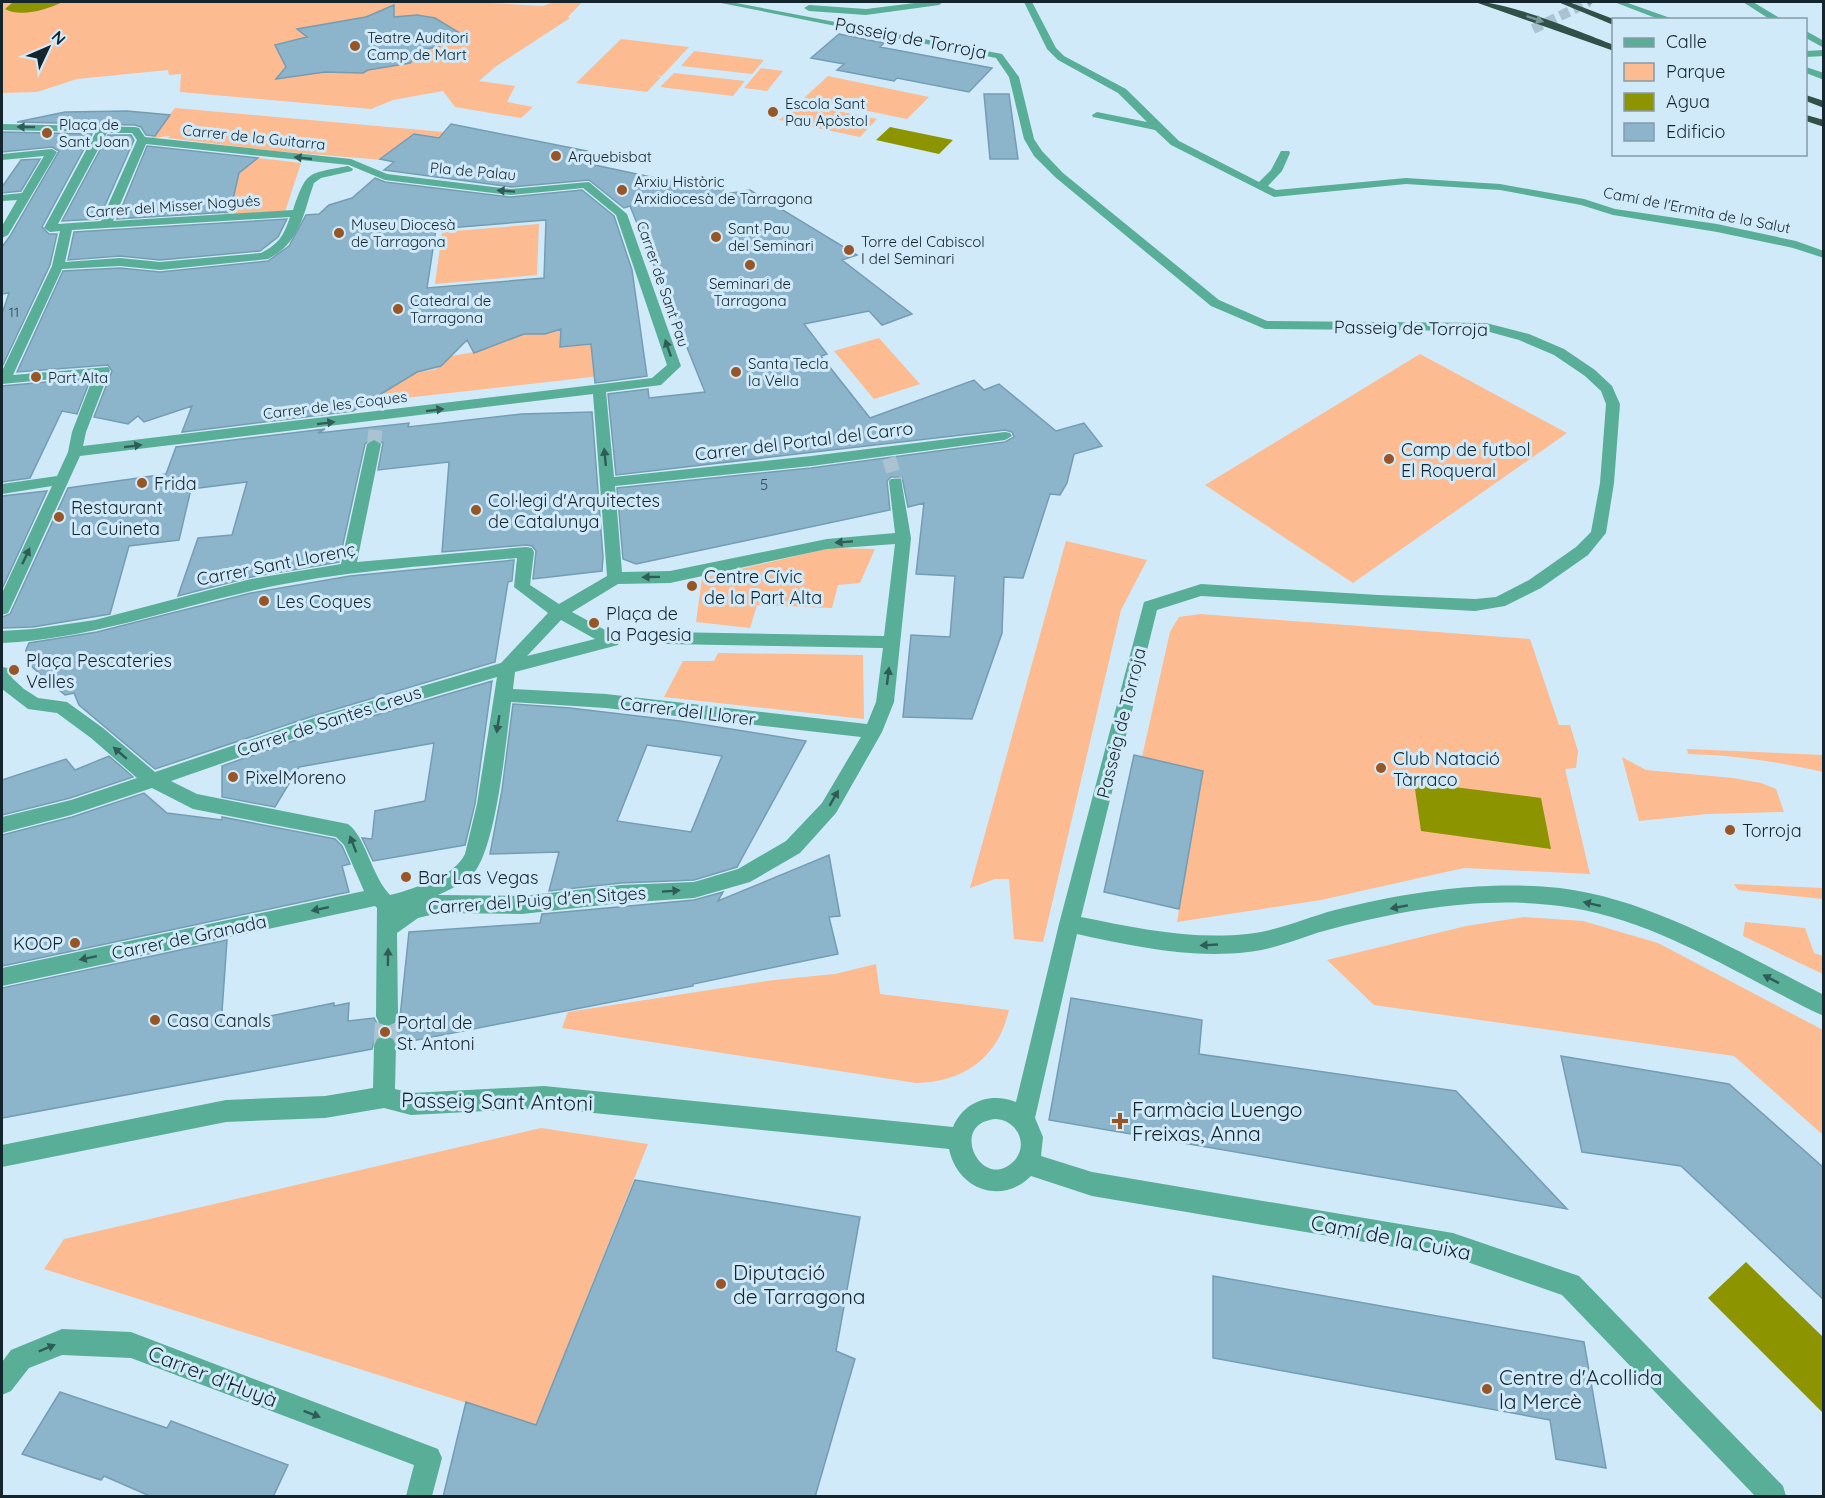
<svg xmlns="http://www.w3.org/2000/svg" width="1825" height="1498" font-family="Quicksand,sans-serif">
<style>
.green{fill:#fcbb91}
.water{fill:#8c9400}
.building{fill:#8cb5cc;stroke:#749db4;stroke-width:1.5;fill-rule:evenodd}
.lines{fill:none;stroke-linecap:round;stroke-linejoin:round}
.street-tunnel-far2{stroke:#abc3d0;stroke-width:10;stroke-dasharray:10 5;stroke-linecap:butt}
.street-tunnel-far1{stroke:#abc3d0;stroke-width:14;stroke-dasharray:14 7;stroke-linecap:butt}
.street-tunnel{stroke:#abc3d0;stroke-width:23;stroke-dasharray:23 12;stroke-linecap:butt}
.street{fill:#58ae97;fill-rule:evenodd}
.highway{fill:#315148;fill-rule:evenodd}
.oneway{fill:#799698}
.oneway2{fill:#305c58}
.poi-dot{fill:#985525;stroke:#d1eaf9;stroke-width:2}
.labels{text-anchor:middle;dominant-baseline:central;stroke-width:6;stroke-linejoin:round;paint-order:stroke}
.far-number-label{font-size:14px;fill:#334956}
.far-poi-label{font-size:15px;fill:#15252e;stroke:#d1eaf9;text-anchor:start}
.far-street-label{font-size:15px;fill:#15252e;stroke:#d1eaf9}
.number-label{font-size:15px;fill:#334956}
.street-label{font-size:18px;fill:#15252e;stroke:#d1eaf9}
.poi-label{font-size:18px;fill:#15252e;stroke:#d1eaf9;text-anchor:start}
.near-street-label{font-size:21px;fill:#15252e;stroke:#d1eaf9}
.near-poi-label{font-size:21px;fill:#15252e;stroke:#d1eaf9;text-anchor:start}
</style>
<rect width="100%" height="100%" fill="#d1eaf9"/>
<path class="green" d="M2 2H492L491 3 543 6 553 2H582L568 17 570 18 495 67 479 81 515 86 507 102 533 107 521 118 455 107 443 91 393 100 371 109 180 92 181 74 169 75 168 70 77 79 37 92 2 93Z
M621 39 689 47 662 76 654 75 661 77 647 92 576 83Z
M694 51 764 60 752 74 681 66Z
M761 68 783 71 767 91 744 88Z
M674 73 745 81 733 96 660 87Z
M828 76 929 97 907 119 804 98Z
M798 103 877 119 860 137 779 120Z
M175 108 444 132 439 138 384 160 274 151 168 138 170 136 151 138Z
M259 158 301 163 285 212 224 215 231 190 235 189 241 165 249 166Z
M539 224 537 275 435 284 442 232Z
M561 328V347L600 343 592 351 593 364 618 374 387 400 390 393 384 394 385 386 397 377 436 369 445 363 446 357 480 351 502 331 547 333Z
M879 338 920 384 874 399 834 351Z
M1420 354 1567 433 1353 583 1205 485Z
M1066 541 1147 560 1121 610 1043 942 1014 939 1009 879H995L970 888Z
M830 548 875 549 860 583 838 585 832 608 757 605 750 628 696 622 702 578Z
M1200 614 1530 639 1559 725H1570L1578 751 1576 768 1565 769 1590 874 1464 868 1321 900 1177 922 1203 771 1142 757 1170 632 1179 617Z
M718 653 863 655 864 719 664 697 683 661H714Z
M1687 749 1823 755V772C1780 762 1734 755 1688 754Z
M1622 757 1646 770 1733 778 1761 783 1776 789 1784 812 1707 814 1639 821Z
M1734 884 1823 888V899L1738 890Z
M1524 917 1583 921 1658 943 1823 1030V1135L1734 1056 1374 1005 1327 960 1466 926Z
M1745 922 1805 928 1814 953 1823 956V974L1743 936Z
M876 964 880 994 1009 1010C998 1058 964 1082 916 1083L562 1028 568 1012 774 980 835 974Z
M541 1128 648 1144 536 1425 44 1269 64 1239Z"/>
<path class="water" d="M13 2H63C48 9 21 18 5 9Z
M890 127 953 140 939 154 876 140Z
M1414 782 1541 798 1551 849 1421 831Z
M1746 1262 1823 1337V1413L1708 1298Z"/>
<path class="building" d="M394 5V17L417 15 435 18 468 38 424 50 410 63 368 70 363 73 325 72 276 79 286 67 275 45 307 37 297 29 366 17Z
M839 34 884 43 880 47 992 68 969 92 897 78 894 81 837 70 844 64 811 58Z
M984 94H1009L1018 159H990Z
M127 111 170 115 155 136 146 135 141 127 135 125 17 122 65 112Z
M451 124 587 151 576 161 693 186 698 180 721 185 726 194 750 190 857 255 842 260 912 314 882 325 869 311 804 324 827 354 821 356 870 418 974 380 984 390 999 384 1056 431 1084 423 1102 446 1074 454 1067 483 1060 495 1050 494 1023 578 1004 577 1002 633 972 719 903 717 911 635 950 637 955 576 916 574 924 503 908 507 902 477H891L887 481 890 510 636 564 623 559 617 488 811 468 1005 442 1014 437 1012 432 1005 430 616 475 608 394 648 389 649 398 705 392 630 206 624 208 589 180 511 187 384 170 394 162 380 159 414 134 439 138Z
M2 132 92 134 42 227 49 234H57L50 265 2 367V314L9 293 2 294V247L10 236 59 151 52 147 2 152Z
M108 135H131L134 140 99 219 62 221Z
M147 146 258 158 239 173 230 212 117 219Z
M40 159 21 191 2 193V187L21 160Z
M375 178 385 182 511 197 582 190 614 216 632 270 647 376 595 383 591 344 560 347 561 329 545 334H524L474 353 467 340 441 366 417 372 353 411 182 432 192 406 144 422 138 416 128 424 94 417 112 371 108 365 17 372 63 271 120 268 160 272 268 261 289 246 306 215 319 214 329 205 352 198ZM546 220 544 278 427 288 436 229Z
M287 219 278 237 260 251 160 260 120 256 68 260 74 232Z
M91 378 77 414 62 411 30 478 2 482V386Z
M592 412 603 557 602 571 533 579 536 551 532 546 526 545 442 552 449 462 378 470 383 443 373 438 365 444 339 562 251 577 178 596 198 538 232 535 247 482 191 489 179 540 129 546 110 614 33 627 2 628V617L10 614 68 488 166 474 176 447 325 429 318 433 409 423 408 427 522 414Z
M47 491 2 589V496Z
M514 560 512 581 508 582 495 662 316 715 155 769 79 705 74 693 65 695 26 662V650L29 643 97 632 251 593 350 576Z
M492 681 475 804 465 845 373 861 362 838 372 839 375 811 425 801 434 743 299 767 275 807 222 797V766L322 731Z
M513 704 570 708 680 721 806 741 737 867 694 880 621 883 549 891 559 852 490 854 502 790ZM647 745 722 756 691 832 617 821Z
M1134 755 1203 771 1179 909 1104 892Z
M109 756 133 777 70 798 2 815V780L66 759 75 770Z
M144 793 167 813 222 820V817L335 839 342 846 350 864 342 866 349 892 2 966V835L72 817Z
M829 855 840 916 829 917 838 954 693 984V986L397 1044 394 1037 384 1034 375 1038 372 1049 2 1118V988L227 940 221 1026 334 1003V1006L349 1003 348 1021 374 1018 378 1025 388 1028 396 1025 400 1017 409 932 540 923 542 914 694 900 723 892 718 901Z
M1071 998 1202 1020 1199 1054 1456 1091 1567 1209 1049 1120Z
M1561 1056 1729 1084 1824 1168V1300L1681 1166 1582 1152Z
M635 1180 860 1217 836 1351 855 1359 815 1497H443L466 1402 536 1425Z
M1213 1276 1584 1342 1606 1468 1556 1459 1550 1420 1213 1358Z
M60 1392 167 1428 171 1421 288 1465 273 1497H152L104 1476 101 1480 22 1454Z"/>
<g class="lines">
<path class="street-tunnel-far2" d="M1533 29 1589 2"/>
<path class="street-tunnel-far1" d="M374 444 376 426
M889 458 896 482"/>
<path class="street-tunnel" d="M385 1046 387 1016"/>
<path class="street" d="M716 2H731L1002 54 1019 77 1034 139 1042 151 1063 173 1219 300 1267 321 1486 323 1529 334 1564 349 1595 370 1612 386 1620 404 1614 483 1606 533 1588 555 1541 588 1505 606 1475 611 1201 596 1157 610 1081 917C1135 928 1192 940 1247 934 1278 931 1305 918 1335 910 1406 892 1486 880 1560 888 1654 900 1740 953 1824 995V1016C1800 1006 1777 992 1755 981 1693 948 1630 915 1560 906 1487 896 1407 909 1335 928 1305 935 1279 949 1248 952 1191 959 1132 946 1077 934L1035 1118 1043 1137 1041 1156 1092 1172 1453 1233 1579 1276 1783 1486 1786 1496H1755L1562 1295 1453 1257 1092 1196 1031 1176C1001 1206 957 1189 949 1149L544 1108 411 1115 384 1108 325 1118 226 1122 2 1167V1145L226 1100 325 1096 373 1088 374 1046 377 1039 385 1036 393 1039 396 1046 395 1089 411 1093 544 1086 953 1127C964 1101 991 1092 1016 1102L1059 924 1144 602 1201 584 1378 595 1475 599 1496 597 1529 580 1576 547 1591 532 1600 483 1606 404 1601 391 1585 376 1554 355 1519 340 1486 331 1265 329 1211 306 1055 177 1034 156 1024 139 1009 77 996 58ZM996 1119C1016 1120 1029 1143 1015 1160 983 1195 946 1123 996 1119Z
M923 2H943L939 5 866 15 809 11 804 8 809 5 866 9Z
M1024 2H1032L1056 48 1064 56 1126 89 1179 141 1259 182 1271 170 1281 151H1289L1290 153 1282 171 1268 186 1276 190 1406 178 1500 184 1584 199 1615 209 1717 224 1796 241 1824 251V258L1793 248 1717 232 1613 215 1581 205 1500 190 1406 184 1274 197 1171 145 1155 130 1093 117 1092 115 1097 112 1147 122 1118 93 1058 60 1047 49Z
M1585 2H1594L1590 5Z
M1614 2H1625L1676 20H1661Z
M1743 2H1753L1783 20H1771Z
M1806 31 1824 41V48L1806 38Z
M1824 50V56L1806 57V51Z
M1806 67 1824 73V80L1806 73Z
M2 124 135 127 139 128 145 137 351 159 387 174 511 189 589 182 627 214 681 366 661 385 606 392 614 477 811 456 1005 432 1010 433 1012 436 1005 440 811 466 615 486 622 572 670 571 827 539 895 533 889 482 891 479H901L911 538 894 702 882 732 836 813 800 853 750 882 694 898 621 903 522 914 439 913 418 918 397 933 398 1016 395 1023 387 1026 379 1023 376 1016 377 908 375 906 2 986V968L364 891 344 845 336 837 193 809 152 788 71 815 2 833V817L71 800 137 778 91 738 57 713 28 709 2 689V667L8 668 12 678 24 689 38 698 67 702 103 728 155 772 317 717 501 663 548 613 514 587 517 558C428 566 338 571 251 591 167 610 88 639 2 643V631L33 629 95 620 251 579 341 564 367 444 374 440 381 444 357 562 526 547 532 548 534 552 530 585 559 604 607 576 593 394 80 456 10 609 8 613 2 615V593L52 486 2 494V484L57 476 68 452 72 432 94 375 2 384V371L52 266 60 231 50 232 44 228 96 132 2 130ZM107 133H132L137 140 101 221 58 224ZM146 144 349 165 385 180 511 195 583 188 616 215 667 365 652 378 83 446 86 432 110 370 108 367 13 375 62 269 120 266 160 270 268 259C301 242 303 214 314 183L321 178 352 171 353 169 348 166C307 174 307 170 293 210L113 221ZM290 217C284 235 279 244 261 253L160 262 120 258 65 262 72 230ZM895 544 884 636 667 632 661 634 659 638 661 642 667 644 883 648 876 702 867 724 606 694 513 689 515 672 618 645 620 641 618 637 572 612 618 584 670 583 827 549ZM561 620 595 639 527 656ZM497 677 477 804 465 854C454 876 420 886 398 893L390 895C371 875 366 837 348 824L197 794 171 781 321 729ZM511 702 606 708 861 737 822 803 786 841 738 869 694 882 621 885 522 896 438 895C451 889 468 882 476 870 497 839 506 742 511 702Z
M52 149 57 152 8 235 2 238V226L17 200 2 201V195L22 193 44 156 2 160V154Z
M62 1329 131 1332 438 1449 442 1458 432 1496H406L414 1465 131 1358 62 1355 29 1368 11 1391 2 1395V1362L11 1350Z"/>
<path class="highway" d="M1475 2C1504 0 1583 33 1614 45V51Z
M1558 2H1569L1616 20H1614V25L1611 24Z
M1806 95 1824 101V108L1806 101Z
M1806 115 1824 120V127L1806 121Z"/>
</g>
<defs><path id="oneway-solid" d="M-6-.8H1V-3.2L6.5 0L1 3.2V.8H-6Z" transform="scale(1.5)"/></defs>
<use class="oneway" href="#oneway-solid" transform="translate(1535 19) rotate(18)"/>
<g class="oneway2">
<use href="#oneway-solid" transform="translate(26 127) rotate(-179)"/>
<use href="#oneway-solid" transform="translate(303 158) rotate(-174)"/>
<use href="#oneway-solid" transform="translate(506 191) rotate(-176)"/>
<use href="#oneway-solid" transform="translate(668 348) rotate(-109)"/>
<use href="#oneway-solid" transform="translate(435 410) rotate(-7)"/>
<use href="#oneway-solid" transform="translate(326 423) rotate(-7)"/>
<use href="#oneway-solid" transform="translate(133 446) rotate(-7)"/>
<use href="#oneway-solid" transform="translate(605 457) rotate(-96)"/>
<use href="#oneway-solid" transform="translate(844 542) rotate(176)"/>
<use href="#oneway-solid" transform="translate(26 556) rotate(-65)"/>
<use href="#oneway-solid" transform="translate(651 577) rotate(179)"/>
<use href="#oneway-solid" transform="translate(888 676) rotate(-83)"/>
<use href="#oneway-solid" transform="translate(498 724) rotate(99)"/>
<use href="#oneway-solid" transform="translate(120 753) rotate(-139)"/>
<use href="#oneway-solid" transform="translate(834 798) rotate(-60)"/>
<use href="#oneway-solid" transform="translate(353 844) rotate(-111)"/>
<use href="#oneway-solid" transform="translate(671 891) rotate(-4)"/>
<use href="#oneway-solid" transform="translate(1592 904) rotate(-167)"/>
<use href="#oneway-solid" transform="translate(1399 907) rotate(170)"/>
<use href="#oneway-solid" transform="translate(320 909) rotate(168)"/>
<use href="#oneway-solid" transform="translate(1209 945) rotate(177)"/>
<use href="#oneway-solid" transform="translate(388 957) rotate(-89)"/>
<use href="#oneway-solid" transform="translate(88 958) rotate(168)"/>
<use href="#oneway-solid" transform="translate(1771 979) rotate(-153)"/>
<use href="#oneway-solid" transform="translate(47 1348) rotate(-23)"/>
<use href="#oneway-solid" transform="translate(312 1414) rotate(21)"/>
</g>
<g class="poi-dot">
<circle cx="355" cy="46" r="6"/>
<circle cx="773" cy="112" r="6"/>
<circle cx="47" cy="133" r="6"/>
<circle cx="556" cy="156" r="6"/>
<circle cx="622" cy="190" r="6"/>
<circle cx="339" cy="233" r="6"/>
<circle cx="716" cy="237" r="6"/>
<circle cx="849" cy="250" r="6"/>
<circle cx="750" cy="265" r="6"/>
<circle cx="398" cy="309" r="6"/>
<circle cx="736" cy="372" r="6"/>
<circle cx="36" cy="377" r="6"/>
<circle cx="1389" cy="459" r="6"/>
<circle cx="142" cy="483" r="6"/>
<circle cx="476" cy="510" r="6"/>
<circle cx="59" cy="517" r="6"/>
<circle cx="692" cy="586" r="6"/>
<circle cx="264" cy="601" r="6"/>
<circle cx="594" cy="623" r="6"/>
<circle cx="14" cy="670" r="6"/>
<circle cx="1381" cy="768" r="6"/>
<circle cx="233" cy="777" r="6"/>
<circle cx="1730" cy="830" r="6"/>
<circle cx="406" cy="877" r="6"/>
<circle cx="75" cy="943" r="6"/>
<circle cx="155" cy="1020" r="6"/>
<circle cx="385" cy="1032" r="6"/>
<path d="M1117 1112h6v6h6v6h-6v6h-6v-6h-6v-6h6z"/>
<circle cx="721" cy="1284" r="6"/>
<circle cx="1487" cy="1389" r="6"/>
</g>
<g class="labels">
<g class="far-number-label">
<text x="14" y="312">11</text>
</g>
<g class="far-poi-label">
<text x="367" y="37">Teatre Auditori<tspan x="367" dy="17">Camp de Mart</tspan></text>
<text x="785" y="103">Escola Sant<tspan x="785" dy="17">Pau Apòstol</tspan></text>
<text x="59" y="124">Plaça de<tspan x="59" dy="17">Sant Joan</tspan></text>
<text x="568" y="156">Arquebisbat</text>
<text x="634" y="181">Arxiu Històric<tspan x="634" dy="17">Arxidiocesà de Tarragona</tspan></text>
<text x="351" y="224">Museu Diocesà<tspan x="351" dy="17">de Tarragona</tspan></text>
<text x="728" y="228">Sant Pau<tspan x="728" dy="17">del Seminari</tspan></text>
<text x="861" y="241">Torre del Cabiscol<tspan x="861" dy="17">I del Seminari</tspan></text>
<text x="750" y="283" text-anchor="middle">Seminari de<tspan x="750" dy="17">Tarragona</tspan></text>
<text x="410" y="300">Catedral de<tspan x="410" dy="17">Tarragona</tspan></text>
<text x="748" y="363">Santa Tecla<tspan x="748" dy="17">la Vella</tspan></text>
<text x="48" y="377">Part Alta</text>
</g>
<g class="far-street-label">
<text transform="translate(254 137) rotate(6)">Carrer de la Guitarra</text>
<text transform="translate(473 171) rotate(5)">Pla de Palau</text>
<text transform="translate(173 206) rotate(-4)">Carrer del Misser Nogués</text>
<text transform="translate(1697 210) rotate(11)">Camí de l'Ermita de la Salut</text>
<text transform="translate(663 284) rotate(71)">Carrer de Sant Pau</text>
<text transform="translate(335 405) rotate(-7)">Carrer de les Coques</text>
</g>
<g class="number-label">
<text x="764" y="484">5</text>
</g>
<g class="street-label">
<text transform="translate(911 38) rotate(11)">Passeig de Torroja</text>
<text transform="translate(1411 328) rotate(1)">Passeig de Torroja</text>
<text transform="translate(804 441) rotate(-7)">Carrer del Portal del Carro</text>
<text transform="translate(276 564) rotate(-11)">Carrer Sant Llorenç</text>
<text transform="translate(688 711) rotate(7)">Carrer del Llorer</text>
<text transform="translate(329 721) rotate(-18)">Carrer de Santes Creus</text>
<text transform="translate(1121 723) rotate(-76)">Passeig de Torroja</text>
<text transform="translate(537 900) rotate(-4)">Carrer del Puig d'en Sitges</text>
<text transform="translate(189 937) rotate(-12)">Carrer de Granada</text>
</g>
<g class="poi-label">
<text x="1401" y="449">Camp de futbol<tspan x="1401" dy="21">El Roqueral</tspan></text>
<text x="154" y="483">Frida</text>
<text x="488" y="500">Col·legi d'Arquitectes<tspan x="488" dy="21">de Catalunya</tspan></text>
<text x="71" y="507">Restaurant<tspan x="71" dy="21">La Cuineta</tspan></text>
<text x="704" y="576">Centre Cívic<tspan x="704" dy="21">de la Part Alta</tspan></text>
<text x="276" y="601">Les Coques</text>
<text x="606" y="613">Plaça de<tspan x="606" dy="21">la Pagesia</tspan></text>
<text x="26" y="660">Plaça Pescateries<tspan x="26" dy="21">Velles</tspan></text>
<text x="1393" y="758">Club Natació<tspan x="1393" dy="21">Tàrraco</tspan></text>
<text x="245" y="777">PixelMoreno</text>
<text x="1742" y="830">Torroja</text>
<text x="418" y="877">Bar Las Vegas</text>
<text x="63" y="943" text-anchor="end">KOOP</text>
<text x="167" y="1020">Casa Canals</text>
<text x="397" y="1022">Portal de<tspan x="397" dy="21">St. Antoni</tspan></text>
</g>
<g class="near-street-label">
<text transform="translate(497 1101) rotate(1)">Passeig Sant Antoni</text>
<text transform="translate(1391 1237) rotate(11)">Camí de la Cuixa</text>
<text transform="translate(213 1376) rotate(21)">Carrer d'Huyà</text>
</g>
<g class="near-poi-label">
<text x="1132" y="1109">Farmàcia Luengo<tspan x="1132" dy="24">Freixas, Anna</tspan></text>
<text x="733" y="1272">Diputació<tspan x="733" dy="24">de Tarragona</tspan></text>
<text x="1499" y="1377">Centre d'Acollida<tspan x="1499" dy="24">la Mercè</tspan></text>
</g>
</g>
<rect width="1825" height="1498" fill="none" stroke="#15252e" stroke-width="6"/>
<rect x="1612" y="18" width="195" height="138" fill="#d1eaf9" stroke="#869ba8" stroke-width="1.5"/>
<rect x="1624" y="38" width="30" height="9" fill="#58ae97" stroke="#869ba8" stroke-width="1.5"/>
<text x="1666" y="48" font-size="18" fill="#15252e">Calle</text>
<rect x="1624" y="63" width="30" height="18" fill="#fcbb91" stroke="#869ba8" stroke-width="1.5"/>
<text x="1666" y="78" font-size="18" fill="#15252e">Parque</text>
<rect x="1624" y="93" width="30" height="18" fill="#8c9400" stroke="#869ba8" stroke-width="1.5"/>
<text x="1666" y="108" font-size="18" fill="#15252e">Agua</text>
<rect x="1624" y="123" width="30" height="18" fill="#8cb5cc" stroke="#869ba8" stroke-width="1.5"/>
<text x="1666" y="138" font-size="18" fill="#15252e">Edificio</text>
<g transform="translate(48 48) rotate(46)" stroke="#d1eaf9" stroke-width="4.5" paint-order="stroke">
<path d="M0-4.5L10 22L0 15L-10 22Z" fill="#15252e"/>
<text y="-9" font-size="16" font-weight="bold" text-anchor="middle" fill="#15252e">N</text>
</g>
</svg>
